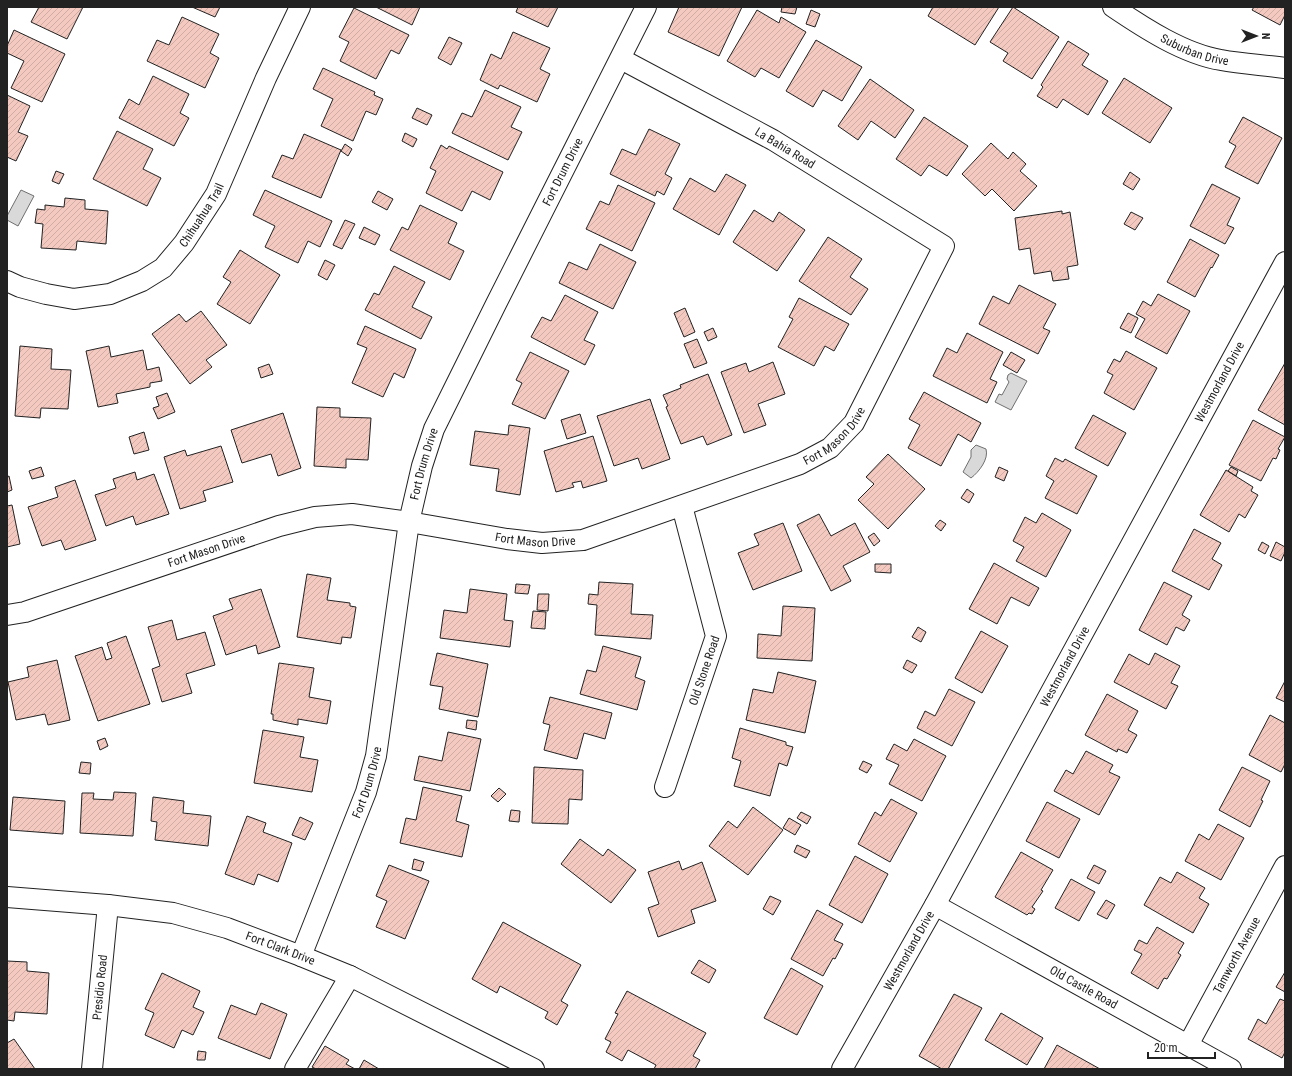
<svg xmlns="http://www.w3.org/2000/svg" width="1292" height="1076" font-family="'Roboto Condensed',sans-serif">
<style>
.water{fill:#d9d9d9;stroke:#6f6f6f}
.building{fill:url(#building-hatch);stroke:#222}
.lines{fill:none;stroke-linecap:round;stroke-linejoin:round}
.street-casing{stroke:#222;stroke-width:22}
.street{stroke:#fff;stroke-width:20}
.labels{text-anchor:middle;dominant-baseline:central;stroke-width:3;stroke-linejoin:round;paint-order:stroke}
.street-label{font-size:12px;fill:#222;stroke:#fff}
</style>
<defs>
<pattern id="building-hatch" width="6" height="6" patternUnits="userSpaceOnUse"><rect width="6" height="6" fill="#f3c9c0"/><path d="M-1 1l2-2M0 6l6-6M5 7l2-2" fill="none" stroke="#d0aca5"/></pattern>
</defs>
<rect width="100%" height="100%" fill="#fff"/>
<path class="water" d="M21 190 34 196 18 226 7 220V216Z
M1011 373 1027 381 1011 410 995 402 999 394 1002 395 1009 382 1007 379 1008 375Z
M976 445 986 449C989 459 979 472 971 478L963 472 971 457V450Z"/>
<path class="building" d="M39 7H83L67 39 31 22Z
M192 7H220L215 17Z
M376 7H420L412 25Z
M518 7H558L548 27 516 12Z
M679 7H742L719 56 668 32Z
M782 7H797L795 14 781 12Z
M933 7H999L975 45 928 16Z
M1013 7 1059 37 1032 79 1003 61 1008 53 990 42Z
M1254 7H1285V15L1280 25 1252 10Z
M354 8 409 35 399 54 391 50 376 79 340 61 349 42 339 37Z
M757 10 779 23 781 17 806 32 779 78 761 68 755 77 727 61Z
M811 10 820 14 815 27 806 24Z
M182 17 219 34 210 53 219 58 205 88 147 61 157 40 169 45Z
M14 30 65 54 42 102 11 88 24 61 7 53V46Z
M513 32 550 48 540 69 550 74 537 102 500 85 498 89 480 80 491 54 501 59Z
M449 37 462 43 451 65 438 58Z
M816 40 862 67 842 101 823 90 813 107 786 91Z
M1068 41 1089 54 1082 65 1108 81 1088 115 1063 99 1057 108 1037 96 1043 87 1041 85Z
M323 68 375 92 374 95 383 99 376 115 366 111 353 141 321 126 333 99 313 89Z
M153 76 189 94 180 113 189 118 174 146 119 118 129 99 139 105Z
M1124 78 1172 108 1150 143 1102 113Z
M870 79 914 110 895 138 871 121 858 140 838 126Z
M485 90 521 107 511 127 522 132 508 160 452 133 462 113 472 117Z
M7 95 30 106 18 132 28 136 16 161 7 157Z
M417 108 432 115 427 125 412 118Z
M924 117 968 146 947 176 929 165 921 176 896 159Z
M1243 117 1282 138 1258 184 1225 167 1236 146 1229 142Z
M649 129 680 144 665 174 672 178 664 195 657 191 655 196 610 174 622 149 636 155Z
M117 131 153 149 143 169 161 178 147 206 93 179Z
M405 133 417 139 413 147 402 141Z
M304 134 341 150 321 198 272 177 282 155 293 159Z
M991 143 1008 159 1013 152 1026 164 1020 171 1037 186 1014 211 992 189 985 196 962 174Z
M345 144 352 149 348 156 341 151Z
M441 145 447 149 449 146 503 172 490 200 472 191 462 211 426 193 436 171 430 168Z
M56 171 64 174 59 184 52 181Z
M1130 172 1140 179 1133 190 1123 184Z
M726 174 746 185 719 235 673 209 690 178 715 192Z
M1212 184 1240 198 1227 225 1234 228 1225 244 1190 226Z
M618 185 655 203 632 251 586 229 600 201 609 205Z
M265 190 332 221 320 247 308 241 298 263 265 247 275 226 253 215Z
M378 191 393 199 387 210 372 202Z
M65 198 85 200V209L108 211 106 244 77 241 76 250 41 248 43 224 35 223 37 209 45 210V205L64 207Z
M420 205 457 223 448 243 464 251 450 280 390 250 402 227 408 230Z
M754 210 773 222 779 212 805 230 777 271 733 242Z
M1062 211V214L1070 212 1078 265 1067 267 1069 279 1053 281 1051 271 1034 274 1030 248 1019 250 1015 218Z
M1131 212 1143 218 1135 230 1124 224Z
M345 220 355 224 342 249 333 245Z
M364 227 380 235 375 245 359 238Z
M828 237 862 259 850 277 868 289 851 315 799 281Z
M1190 239 1219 255 1212 268 1211 267 1195 297 1167 282Z
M600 244 636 262 613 309 559 283 569 262 587 270Z
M240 250 280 275 250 324 217 304 231 282 223 277Z
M325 260 335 265 327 280 318 275Z
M394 266 425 282 412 307 432 317 421 339 365 310 374 293 379 295Z
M1019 285 1056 304 1043 328 1050 331 1038 354 979 324 993 296 1009 304Z
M1158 294 1190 311 1167 354 1135 337 1145 319 1136 314 1143 301 1151 306Z
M565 295 598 312 584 340 595 345 585 365 531 337 542 317 551 321Z
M799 298 849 324 834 351 825 346 814 366 778 347 793 319 789 317Z
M685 308 695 332 684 337 674 313Z
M201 311 227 345 206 360 212 367 190 384 152 334 179 314 186 322Z
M1128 313 1138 318 1131 333 1120 328Z
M365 326 416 349 404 378 394 373 383 397 352 383 367 348 357 344Z
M713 328 717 337 708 341 704 332Z
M967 333 1003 352 990 379 997 382 987 403 933 376 947 348 957 353Z
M697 339 707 363 694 368 684 344Z
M20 346 52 349 51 369 71 370 68 409 41 408 40 418 15 416Z
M109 346 111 357 143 350 147 370 159 367 162 381 150 383V387L116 394 118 403 98 407 86 351Z
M1126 351 1157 368 1134 410 1104 393 1113 375 1107 372 1114 359 1120 362Z
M530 352 569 371 545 419 512 404 522 383 516 380Z
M1011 352 1025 360 1017 373 1003 365Z
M773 362 785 394 758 404 766 425 744 433 721 372 746 363 749 372Z
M1285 363V425L1258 410Z
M269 364 273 374 261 378 258 368Z
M708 374 732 435 707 445 703 436 681 444 666 407 668 406 663 395 681 388 680 385Z
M924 392 981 423 971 442 958 434 941 466 908 448 920 425 909 419Z
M167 393 175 412 158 419 153 408 159 406 156 397Z
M650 399 670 459 642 469 638 458 614 466 597 416Z
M317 407 340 408V417L371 418 368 460 346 459V468L314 466Z
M283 413 301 468 278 476 271 454 242 463 231 430Z
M580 414 586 433 567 439 561 420Z
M1093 415 1126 433 1108 466 1075 448Z
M1253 420 1285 437 1278 449 1280 450 1276 459 1273 458 1261 481 1229 465Z
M509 425 530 428 520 495 496 491 499 469 470 465 475 431 508 435Z
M144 432 149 450 134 454 129 437Z
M593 436 607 481 583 488 581 481 572 483 574 487 556 492 544 451Z
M221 446 233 482 203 491 206 501 180 509 164 457 185 450 187 456Z
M888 454 925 489 888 529 858 500 874 484 866 477Z
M1055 458 1063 462 1065 459 1097 476 1077 514 1045 498 1054 481 1046 476Z
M41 467 44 476 32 479 29 471Z
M999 467 1008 471 1004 481 995 477Z
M1231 467 1238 471 1236 476 1228 471Z
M1226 470 1253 487 1251 491 1258 495 1245 518 1239 514 1229 532 1200 515Z
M135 472 137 480 154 474 169 514 136 525 133 516 106 526 95 495 116 488 113 479Z
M9 476 12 490 7 492V477Z
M75 480 96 540 65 550 61 540 42 546 28 507 58 497 55 487Z
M967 489 974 494 969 503 961 498Z
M12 505 20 544 7 547V506Z
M1042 513 1071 530 1046 577 1016 561 1024 547 1013 541 1025 517 1036 523Z
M819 514 831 536 855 523 870 552 843 566 851 581 831 591 797 525Z
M940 520 946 524 941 531 935 526Z
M783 523 802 571 753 590 738 553 759 545 754 534Z
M1194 529 1221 543 1212 559 1222 565 1209 590 1172 571Z
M874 533 880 541 874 546 868 537Z
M1262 542 1269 546 1265 554 1258 550Z
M1276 542 1285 547V552L1281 561 1270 556Z
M994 563 1039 588 1029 606 1011 597 997 624 969 609Z
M875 564H891V573L875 572Z
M307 574 331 578 327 600 350 603V606L356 607 351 638 342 637 341 644 297 637Z
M599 582 633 584 631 614 653 615 651 639 595 635 597 605 588 604 589 594 598 595Z
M1164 582 1192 596 1182 615 1190 620 1184 631 1176 627 1167 645 1139 630Z
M516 584 530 585 528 594 515 593Z
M261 589 280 647 258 654 256 645 226 655 213 616 233 609 229 599Z
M470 589 507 594 504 620 513 621 510 647 440 638 444 610 467 613Z
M538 594H549L548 611 537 610Z
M783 606 815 608 812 661 757 658 758 634 781 636Z
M533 611 546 612 545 629 531 628Z
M172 620 177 640 205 632 215 665 186 674 192 693 162 702 152 669 160 666 148 627Z
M918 627 926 632 921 642 912 637Z
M981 631 1008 646 982 693 955 678Z
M126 636 150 704 98 721 75 656 102 647 106 660 112 658 107 643Z
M603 646 641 657 635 677 645 681 637 710 580 694 587 670 596 672Z
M437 653 488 664 478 717 439 709 443 687 430 685Z
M1155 653 1180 666 1171 683 1178 686 1166 709 1114 682 1129 654 1149 665Z
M57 660 70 720 48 725 45 714 16 720 8 682 29 677 27 667Z
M907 660 917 665 912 673 903 668Z
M279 663 314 668 309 697 331 701 327 724 298 719V725L273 720V714H271Z
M778 672 816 681 805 733 746 720 753 689 773 693Z
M1285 681V702L1276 698Z
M949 689 975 702 952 746 917 728 925 711 935 716Z
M1107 694 1138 711 1128 730 1137 735 1127 753 1118 749 1117 752 1085 735Z
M550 697 612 713 605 739 584 733 577 759 544 750 550 725 543 723Z
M1270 715 1285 723V764L1281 772 1249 755Z
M467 720 477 721 476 730 466 728Z
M740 728 786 742V745L793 747 787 766 779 763 770 796 734 786 741 761 732 758Z
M263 730 304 737 300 757 318 760 312 792 254 783Z
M448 732 481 739 470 791 414 780 419 756 442 761Z
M105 738 108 746 100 750 97 741Z
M914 739 946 756 922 801 889 784 899 765 886 759 894 744 907 751Z
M1086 751 1113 765 1109 772 1120 777 1099 815 1054 791 1066 770 1073 774Z
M863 761 872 765 867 773 859 769Z
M81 762 91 763 90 774 79 773Z
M534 767 583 770 582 800 569 799 568 824 532 823Z
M1242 767 1270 781 1261 800 1263 801 1250 827 1219 810Z
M423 787 462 796 456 821 469 825 462 857 400 843 406 818 416 820Z
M499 788 506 794 498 802 491 796Z
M114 792 136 793 133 836 80 833 82 793H94L93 799 113 800Z
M13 797 65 801 63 834 10 830Z
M153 797 184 801 183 813 211 816 208 846 155 840 157 822 151 821Z
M891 799 917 813 890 862 858 844 875 812 881 816Z
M1047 802 1080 819 1059 858 1026 841Z
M753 807 783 830 748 875 709 846 728 821 737 828Z
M511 810 520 811 519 822 509 821Z
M801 812 811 817 807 824 797 818Z
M247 816 266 823 263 832 292 843 278 882 258 874 254 885 225 874Z
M300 817 313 823 305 840 292 835Z
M789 818 801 825 795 835 783 828Z
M1218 824 1244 838 1221 880 1185 861 1199 834 1209 840Z
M580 839 603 856 608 849 636 870 611 903 561 864Z
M797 845 810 851 806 858 794 852Z
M1021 852 1053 870 1041 890 1043 891 1032 907 1035 909 1032 914 1029 913 1027 915 995 897Z
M855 856 888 874 862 923 829 905Z
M414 859 424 862 421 871 412 869Z
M679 861 682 870 702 862 716 901 691 910 695 923 658 937 648 908 659 904 648 872Z
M389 865 429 881 405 939 376 927 387 901 376 896Z
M1094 865 1106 871 1099 884 1087 878Z
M1177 872 1205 888 1199 898 1209 904 1193 933 1144 905 1160 877 1171 883Z
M1071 879 1095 892 1079 921 1055 908Z
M770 896 781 901 773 915 763 909Z
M1106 900 1115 905 1107 919 1097 914Z
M817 910 843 924 834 940 843 944 835 959 833 958 823 976 791 959Z
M503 922 581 965 561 1001 568 1005 557 1025 545 1018 548 1012 500 986 497 993 472 979Z
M1157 927 1184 943 1178 953 1181 955 1167 979 1164 978 1158 989 1131 973 1142 954 1134 950 1139 940 1147 944Z
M699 960 716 970 709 983 691 973Z
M7 961 27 962V971L49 973 47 1014 15 1012 14 1021 7 1020Z
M791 968 823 986 797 1035 764 1018Z
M1285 972V992L1276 987Z
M162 973 200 991 193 1007 204 1012 193 1035 182 1030 174 1048 145 1035 154 1013 145 1009Z
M627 991 706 1033 693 1056 700 1060 695 1069H654L656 1065 628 1050 622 1061 606 1052 611 1042 605 1039 618 1014 615 1013Z
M954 994 982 1008 948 1069H942L919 1056Z
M1280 999 1285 1001V1052L1282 1058 1248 1039 1258 1019 1266 1024Z
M261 1003 287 1014 270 1059 218 1038 231 1005 256 1015Z
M1001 1013 1043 1038 1027 1065 985 1040Z
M14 1039 35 1069H7V1043Z
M1057 1045 1100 1069H1044Z
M325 1046 349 1060 346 1064 355 1069H316L312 1067Z
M198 1051 206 1052 205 1060H197Z
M364 1060 379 1069H359Z"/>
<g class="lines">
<defs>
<g id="street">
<path id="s1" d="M1113 7C1144 28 1184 54 1221 60 1242 64 1264 65 1285 68"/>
<path id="s2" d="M7 281 20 287 46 294 74 299 110 294 142 281 163 268 184 243 216 194 266 78 300 7"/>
<path id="s3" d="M7 615 25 612 279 526 315 517 352 514 409 522 507 539 542 543 583 540 800 464 830 448 854 423 944 246 773 140 621 59"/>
<path id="s4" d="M665 787 716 636 682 506"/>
<path id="s5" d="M7 897 108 905 173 913 227 928 301 956 350 976 534 1069"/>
<path id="s6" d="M935 905 1231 1069"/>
<path id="s7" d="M301 956 366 792 376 756 409 522 422 466 434 429 496 304 646 7"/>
<path id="s8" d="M1188 1045 1285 866"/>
<path id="s9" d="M92 1069 108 905"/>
<path d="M295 1069 350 976"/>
<path id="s10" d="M842 1069 935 905 1285 262"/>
</g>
</defs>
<use href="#street" class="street-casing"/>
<use href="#street" class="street"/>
</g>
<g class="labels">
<g class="street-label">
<text stroke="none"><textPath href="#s1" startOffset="93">Suburban Drive</textPath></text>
<text transform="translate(785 148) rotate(31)">La Bahia Road</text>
<text stroke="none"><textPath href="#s7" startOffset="834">Fort Drum Drive</textPath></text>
<text stroke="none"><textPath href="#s2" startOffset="231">Chihuahua Trail</textPath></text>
<text stroke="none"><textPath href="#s10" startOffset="784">Westmorland Drive</textPath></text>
<text stroke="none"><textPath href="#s3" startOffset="869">Fort Mason Drive</textPath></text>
<text stroke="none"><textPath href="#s7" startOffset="510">Fort Drum Drive</textPath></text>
<text stroke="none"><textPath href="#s3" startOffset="546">Fort Mason Drive</textPath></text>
<text stroke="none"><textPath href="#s3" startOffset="210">Fort Mason Drive</textPath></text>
<text stroke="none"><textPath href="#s10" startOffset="460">Westmorland Drive</textPath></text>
<text stroke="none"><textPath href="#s4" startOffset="123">Old Stone Road</textPath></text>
<text stroke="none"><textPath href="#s7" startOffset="186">Fort Drum Drive</textPath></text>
<text stroke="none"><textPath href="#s5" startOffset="280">Fort Clark Drive</textPath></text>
<text stroke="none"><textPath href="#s10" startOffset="136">Westmorland Drive</textPath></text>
<text stroke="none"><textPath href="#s8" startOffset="102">Tamworth Avenue</textPath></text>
<text stroke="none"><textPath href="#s9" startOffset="82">Presidio Road</textPath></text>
<text stroke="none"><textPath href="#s6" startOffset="170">Old Castle Road</textPath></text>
</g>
</g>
<rect width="1292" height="1076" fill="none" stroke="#222222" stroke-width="16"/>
<g transform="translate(1256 36) rotate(90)" stroke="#ffffff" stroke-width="3" paint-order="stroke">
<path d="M0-3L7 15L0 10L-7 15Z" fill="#222222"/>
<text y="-6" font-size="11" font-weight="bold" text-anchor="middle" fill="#222222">N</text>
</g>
<path d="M1148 1052v6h67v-6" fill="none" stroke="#222222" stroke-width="2"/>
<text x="1154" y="1052" font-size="12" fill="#222222" stroke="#ffffff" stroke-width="3" paint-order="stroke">20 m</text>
</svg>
